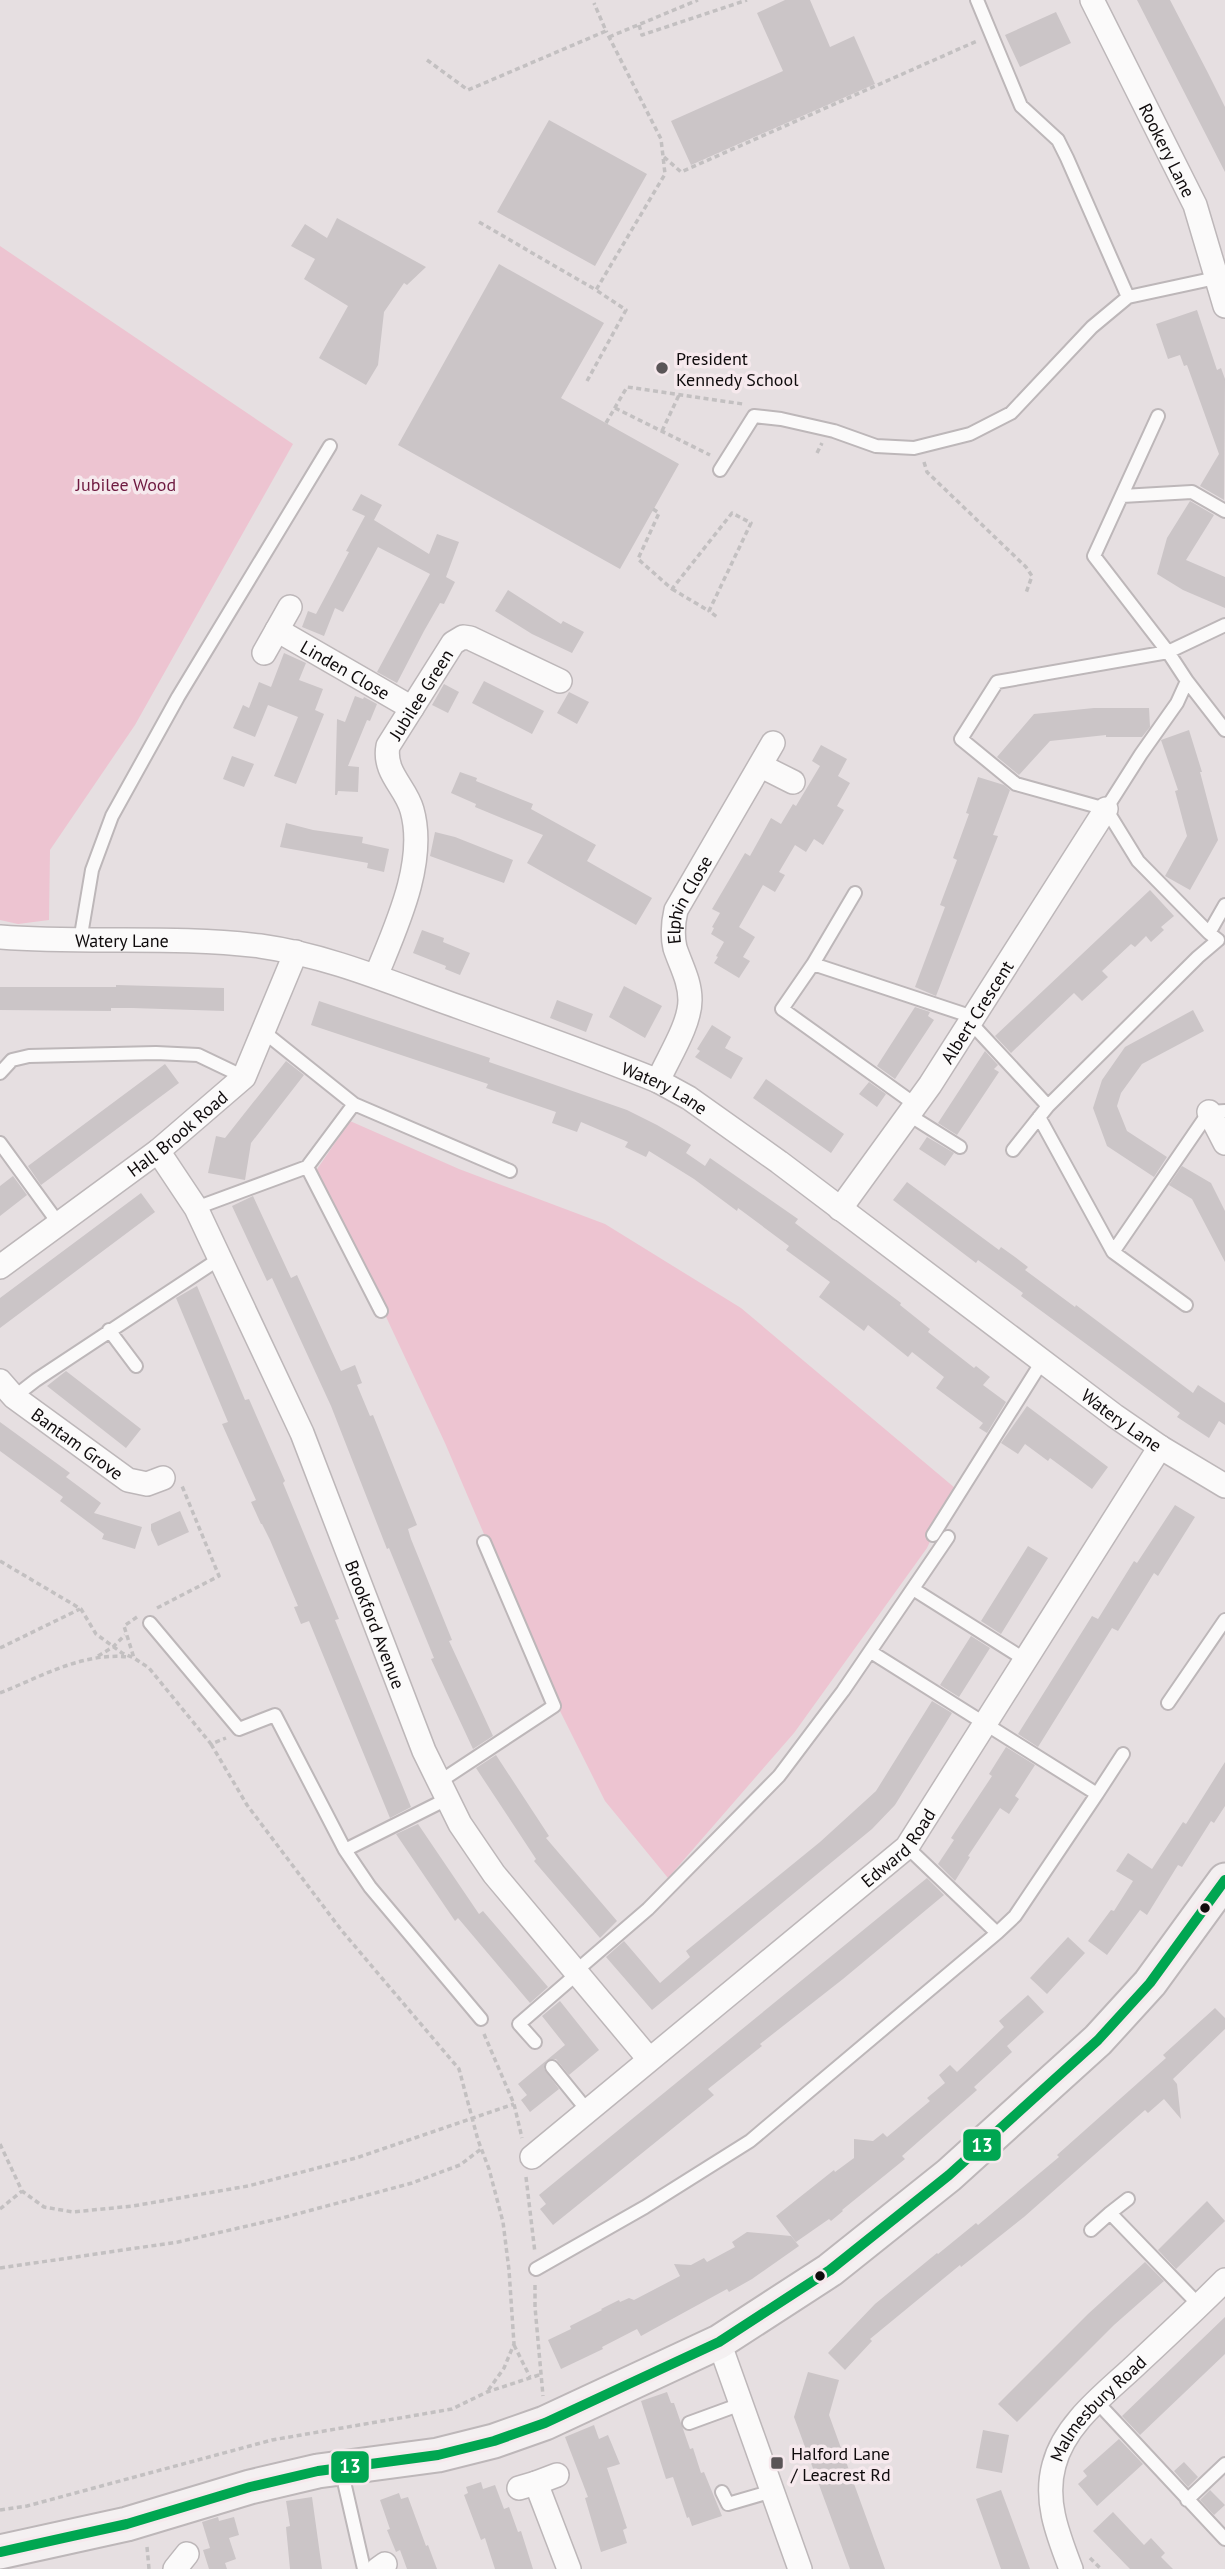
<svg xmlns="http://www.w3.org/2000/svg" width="1225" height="2569" font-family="'PT Sans',sans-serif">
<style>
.green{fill:#edc4d1}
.building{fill:#cbc5c7}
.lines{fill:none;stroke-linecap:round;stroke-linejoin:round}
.lane-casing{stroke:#bdb7b9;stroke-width:16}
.street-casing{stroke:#bdb7b9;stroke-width:26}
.secondary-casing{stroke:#bdb7b9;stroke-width:37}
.path{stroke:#c3c0c1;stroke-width:3.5;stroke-dasharray:5 3.5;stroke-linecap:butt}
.lane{stroke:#fbfafa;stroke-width:12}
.street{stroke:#fbfafa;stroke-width:23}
.secondary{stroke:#f4f0f1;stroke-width:33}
.bus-1-casing{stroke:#f6e9ed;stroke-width:16}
.bus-1{stroke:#00a651;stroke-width:10}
.poi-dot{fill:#5a5557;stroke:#f6e9ed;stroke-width:2.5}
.bus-dot{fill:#0f0b0c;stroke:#f6e9ed;stroke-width:2.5}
.labels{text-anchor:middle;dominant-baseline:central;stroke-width:7;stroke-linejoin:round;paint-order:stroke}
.street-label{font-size:18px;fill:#0f0b0c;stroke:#f6e9ed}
.poi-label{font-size:18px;fill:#0f0b0c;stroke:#f6e9ed;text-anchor:start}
.park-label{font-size:18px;fill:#6e1940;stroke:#f6e9ed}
.line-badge{stroke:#f6e9ed;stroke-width:2.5}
.badge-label{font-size:19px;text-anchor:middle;font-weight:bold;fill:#fff}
</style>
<rect width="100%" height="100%" fill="#e6dfe1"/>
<path class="green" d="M0 246 293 444 135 725 50 850 49 920 18 924 0 920Z
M350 1121 459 1169 605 1224 741 1308 955 1488 927 1548 794 1733 668 1878 605 1801 558 1707 445 1443 374 1291 311 1178Z"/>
<path class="building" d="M785 0H810L830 47 854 36 875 84 691 165 671 121 783 71 757 13Z
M1137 0H1170L1208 73 1225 107V172Z
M1056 12 1071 43 1020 67 1005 35Z
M549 120 647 174 595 266 497 212Z
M337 218 426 267 407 285 404 283 384 312 378 365 366 385 319 358 348 306 304 279 315 259 291 246 305 224 327 238Z
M499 264 604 323 561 398 679 464 620 569 398 445Z
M1197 310 1217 370 1221 368 1225 379 1224 500 1200 486 1219 454 1187 365 1184 366 1180 355 1168 359 1156 324Z
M361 494 382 505 374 520 429 554 437 534 459 542 446 577 455 582 444 604 440 603 424 631 397 683 377 672 430 574 378 547 343 612 335 608 324 636 302 627 308 611 316 614 349 552 346 551 365 516 352 510Z
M1190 501 1214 515 1186 560 1225 577V608L1183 590 1157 574 1167 538Z
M508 590 561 624 563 621 584 632 572 653 532 634 495 611Z
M284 653 306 663 299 680 323 689 315 710 324 714 296 784 274 776 298 717 268 705 255 737 233 728 243 705 249 708 259 682 271 687Z
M484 681 544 711 532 734 472 703Z
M444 684 459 692 448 713 432 705Z
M569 692 589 702 577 724 557 713Z
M355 696 363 699 364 697 377 704 370 721 367 720 348 766 359 767 358 792 338 791 337 795H335L337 719 345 722Z
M1094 708H1149L1150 727 1142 737H1106V735L1050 741 1019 775 997 757 1034 714Z
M1189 730 1202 772H1200L1218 840 1190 890 1165 876 1187 836 1175 791 1178 790 1161 740Z
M821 745 847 759 838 776 850 783 837 806 844 810 823 845 814 839 806 852 795 845 779 872 785 875 775 892 763 885 739 927 755 937 743 957 750 961 739 978 714 963 718 957 716 956 724 942 711 934 714 928 712 927 720 913 712 909 745 853 750 856 771 818 781 824 793 804 796 806 820 766 812 761Z
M232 756 254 764 244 787 223 779Z
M460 772 477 778 476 781 533 804 531 809 596 845 587 861 652 898 636 925 527 863 543 835 475 807 476 804 451 793Z
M978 777 1004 785 1010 790 993 835 998 836 936 996 915 987 945 907 940 905 957 860 953 858 969 814 966 813Z
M286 823 313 830 363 837 362 843 389 849 384 872 367 868 368 863 280 847Z
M435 832 455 837 513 860 504 883 430 856Z
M1150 890 1174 916 1161 927 1164 930 1151 942 1146 936 1135 947 1131 944 1102 971 1108 977 1082 1001 1074 993 1011 1053 995 1036Z
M422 930 444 938 443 942 470 953 460 975 445 969 446 966 413 953Z
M116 985 224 988V1011L132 1008H111V1011L0 1010V987H116Z
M624 986 662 1006 645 1038 609 1017Z
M557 1000 593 1014 586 1032 550 1018Z
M319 1001 490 1058 489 1062 627 1110 657 1125 691 1145 686 1153 705 1166 710 1158 798 1219 795 1223 901 1303 900 1305 930 1329 928 1332 974 1368 976 1366 990 1377 983 1385 1006 1402 987 1433 979 1428 983 1423 936 1388 944 1377 912 1352 908 1357 868 1325 864 1331 819 1297 830 1282 786 1250 789 1246 738 1208 737 1211 694 1179 649 1151 646 1157 625 1147 628 1142 581 1122 577 1132 552 1123 556 1112 486 1088 488 1084 311 1025Z
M915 1007 930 1012 928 1016 934 1020 895 1079 877 1066Z
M1193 1010 1204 1031 1142 1064 1121 1093 1117 1106 1127 1131 1167 1157 1154 1177 1107 1146 1093 1108 1102 1080 1125 1047Z
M712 1025 731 1037 725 1048 743 1058 731 1079 695 1057 700 1051 697 1049Z
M985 1051 998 1065 994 1069 999 1072 957 1135 938 1123Z
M286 1061 304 1075 251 1143 245 1180 208 1173 216 1136 225 1138Z
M165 1064 179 1083 41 1185 28 1166Z
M766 1079 844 1134 831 1153 753 1098Z
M869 1082 886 1094 877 1107 859 1094Z
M927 1137 954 1153 945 1166 919 1149Z
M1182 1166 1211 1183 1225 1211V1262L1192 1199 1169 1185Z
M13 1176 27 1195 0 1216V1186Z
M907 1182 999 1250 1001 1247 1015 1257 1028 1267 1025 1270 1075 1307 1076 1305 1193 1393 1198 1385 1225 1403V1425L1219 1421 1209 1438 1177 1417 1180 1413 1021 1296 1023 1293 978 1260 976 1263 893 1200Z
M141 1193 155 1212 0 1328V1298Z
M253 1196 291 1278 297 1275 341 1371 355 1365 362 1383 357 1385 370 1416 373 1415 417 1525 408 1529 411 1539 452 1640 449 1641 493 1736 473 1749 431 1659 434 1658 389 1548 387 1549 331 1406 272 1278 267 1281 232 1206Z
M197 1286 245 1400 249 1399 285 1481 283 1483 339 1619 335 1620 411 1807 390 1818 309 1621 301 1624 294 1607 298 1606 270 1540 262 1524H261L251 1502 256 1500 222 1424 228 1422 176 1298Z
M66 1371 141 1429 126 1448 47 1386Z
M1027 1406 1108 1467 1092 1489 1050 1458 1048 1461 1025 1444 1018 1454 1001 1443Z
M0 1422 70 1473 66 1477 101 1503 94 1513 142 1527 135 1549 102 1539 104 1534 60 1501 63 1497 0 1451Z
M1175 1505 1195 1517 1158 1576 1154 1573 1118 1631 1112 1628 1038 1747 1018 1734 1092 1616 1098 1619 1134 1561 1137 1563Z
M180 1511 189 1532 158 1546 151 1530V1524Z
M1028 1546 1048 1558 1001 1634 981 1621Z
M971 1636 990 1648 959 1697 940 1685Z
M932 1701 952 1713 895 1805 872 1829 652 2010 606 1957 624 1941 660 1983 690 1957 686 1951 820 1842 876 1791Z
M1006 1747 1035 1765 1015 1796 1019 1799 1009 1814 1000 1808 968 1856 970 1857 955 1881 938 1864 954 1840 951 1838 992 1776 989 1774Z
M496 1755 549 1836 546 1838 617 1921 600 1938 534 1861 536 1859 476 1768Z
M1225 1762V1806L1214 1823 1211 1821 1182 1867 1178 1865 1147 1915 1140 1910 1107 1955 1088 1941 1111 1910 1114 1911 1133 1881 1116 1871 1128 1853 1152 1869 1183 1822 1186 1824Z
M418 1824 479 1914 483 1911 548 1987 530 2003 458 1918 455 1921 398 1837 396 1834Z
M927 1878 944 1895 843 1979 760 2044 762 2046 708 2089 714 2095 553 2225 540 2209 546 2204 539 2195Z
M1068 1937 1085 1953 1047 1994 1030 1978Z
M1028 1995 1044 2012 1007 2046 1012 2052 974 2087 977 2090 902 2156 905 2159 842 2210 843 2211 831 2221 829 2219 796 2242 776 2216 834 2170 835 2172 854 2158V2139L873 2141 883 2133 887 2137 930 2101 927 2098 945 2083 939 2075 950 2065 957 2072 1004 2027 999 2021Z
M560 2001 599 2050 569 2075 556 2059 546 2061 544 2069 559 2089 530 2112 521 2100 527 2095 518 2084 565 2045 542 2016Z
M1215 2008 1225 2018V2029L1173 2079 1177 2084 1181 2119 1164 2099 1148 2113 1145 2110 1024 2217 961 2267 960 2265 870 2339 872 2341 845 2370 828 2353 875 2304 937 2253 938 2254 976 2223 978 2225 1059 2157 1057 2155 1166 2058 1163 2055Z
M1207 2201 1225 2221 1176 2269 1158 2250Z
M747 2232 791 2236 799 2246 752 2279 729 2292 727 2289 641 2336 637 2329 602 2347 603 2349 561 2369 548 2340 571 2329 570 2326 602 2310 601 2309 619 2300 620 2302 629 2298 634 2300 680 2276 674 2264 691 2265 704 2258 707 2262 735 2247 732 2242Z
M1145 2262 1164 2281 1114 2325 1017 2422 998 2404 1088 2314Z
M1225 2317V2354L1140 2435 1122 2416Z
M808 2372 839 2380 829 2415 885 2569H850L794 2417Z
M667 2392 671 2403H674L690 2449 693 2448 701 2473 704 2472 722 2516 692 2526 689 2517 687 2518 673 2477 666 2479 641 2401Z
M594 2425 599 2439 608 2435 620 2464 607 2468 627 2528 623 2530 627 2543 601 2552 585 2498 588 2497 565 2437Z
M983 2430 1009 2435 1002 2473 976 2468Z
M1119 2439 1143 2464 1097 2506 1078 2484 1087 2476 1083 2471Z
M1184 2462 1198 2477 1188 2487 1174 2471Z
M481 2482 483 2489 495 2485 504 2509 509 2507 518 2532 521 2531 533 2569H495L485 2538 481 2540 464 2495 468 2493 466 2487Z
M1001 2490 1014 2525 1030 2569H1001L994 2549 976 2499Z
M1210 2490 1225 2505 1214 2515 1200 2500Z
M399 2493 401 2499 408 2497 426 2546 428 2545 437 2569H407L400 2550 396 2552 387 2530 390 2529 380 2500Z
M312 2497 322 2569H290L286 2527 290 2526 286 2501Z
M1113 2512 1144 2545 1151 2538 1165 2553 1161 2557 1173 2569H1130L1093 2531Z
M218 2517 219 2521 234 2517 239 2535 229 2538 236 2559 225 2563 227 2569H209L203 2550 210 2548 202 2522Z"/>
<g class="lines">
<defs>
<path id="lane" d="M977 0 1021 106 1058 140 1067 158 1128 297
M720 470 754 416 781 419 834 431 876 446 914 448 970 434 1011 413 1092 327 1128 297 1216 278
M1122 496 1192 492 1225 511
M1225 625 1168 652 997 682 961 739 1016 784 1106 809 1138 861 1209 933 1225 905
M1187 681 1225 730
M1106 809 1141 754 1177 703 1187 681 1168 652 1094 556 1158 416
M80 941 92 870 112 816 178 697 330 446
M813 964 855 893
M970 1022 1048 1106 1013 1150
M264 1032 354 1104 510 1171
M0 1073 12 1060 29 1056 156 1053 198 1055 244 1077
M916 1105 782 1009 813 964 973 1017
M1048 1106 1198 957 1218 940 1209 933
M909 1115 960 1147
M1039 1117 1113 1252 1209 1112 1225 1111
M0 1143 59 1224
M307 1167 381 1311
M196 1208 307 1167 354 1104
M1113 1252 1186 1305
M109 1330 136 1366
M14 1397 36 1380 219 1259
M933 1535 1043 1360
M913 1589 1024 1659
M150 1623 239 1729 275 1715 345 1850
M871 1652 1097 1794 1123 1754
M1168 1703 1225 1620
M439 1782 554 1706 484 1542
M447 1799 345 1850 370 1887 481 2019
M907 1847 997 1933 1015 1916 1097 1794
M576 1971 648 1909 779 1776 843 1691 948 1537
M535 2042 519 2024 578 1973
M552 2067 587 2110
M1128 2199 1110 2213 1199 2305
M1091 2230 1110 2213
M536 2269 645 2207 750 2141 997 1933
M1097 2402 1225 2539
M689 2423 741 2404
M345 2486 364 2569
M722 2492 728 2504 773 2491
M1187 2500 1225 2464"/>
<g id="street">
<path id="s1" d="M1092 0 1195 205 1225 306"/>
<path id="s2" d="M277 630 412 708"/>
<path d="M264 653 290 607"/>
<path d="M761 766 793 782"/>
<path id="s3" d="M0 937C86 944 174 935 260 946 325 955 387 981 448 1003 518 1028 589 1053 658 1081L689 1098 779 1162 1115 1416 1160 1447 1225 1486"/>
<path id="s4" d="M376 976C395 929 427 863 412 810 406 787 383 773 388 746L453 643 463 637 470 638 560 681"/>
<path id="s5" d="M658 1081C668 1058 690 1025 690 1000 690 981 681 966 675 948 672 935 673 923 676 910L773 743"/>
<path d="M1209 1112 1225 1143"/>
<path id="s6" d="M158 1151 196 1208 302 1433 424 1751 460 1824 494 1874 649 2059"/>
<path id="s7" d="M840 1209 930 1085 1106 809"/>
<path id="s8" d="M0 1267 158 1151 244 1077 296 952"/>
<path id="s9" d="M0 1381 14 1397 128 1480 147 1484 163 1478"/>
<path id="s10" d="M532 2157 907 1847 1160 1447"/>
<path d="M719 2342 800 2569"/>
<path d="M536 2483 557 2475"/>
<path d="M519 2488 536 2483 569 2569"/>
<path d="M175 2569 187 2554"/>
<path d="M378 2569 385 2564"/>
<path id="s11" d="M1071 2569C1058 2535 1044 2501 1054 2465 1065 2422 1109 2391 1139 2362 1168 2335 1197 2308 1225 2280"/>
</g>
<path id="secondary" d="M0 2552 127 2524 250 2487 318 2471 438 2455 494 2441 545 2423 719 2342 830 2270 949 2175 1098 2040 1150 1983 1225 1880"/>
</defs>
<use href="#lane" class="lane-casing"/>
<use href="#street" class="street-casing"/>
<use href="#secondary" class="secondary-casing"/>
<path class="path" d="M639 25 642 35 747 0
M609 37 698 0
M427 60 468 90 606 31 594 3
M664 157 681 172 977 41
M479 222 596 290 665 174 661 139 606 31
M587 381 626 310 596 290
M615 408 710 455
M606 423 627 387 743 404
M662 431 679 395
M817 453 822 443
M924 462 927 472 1026 567 1032 576 1026 593
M653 509 659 513 638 559 672 589 732 513 751 523 709 611 717 617
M672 589 709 611
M0 1561 81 1609 96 1634 122 1653 134 1658
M157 1608 219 1576 182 1486
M137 1617 124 1626 134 1658 149 1668 211 1744 226 1738
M0 1648 80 1609
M98 1656 113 1647 125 1635
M0 1693C40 1677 83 1652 128 1657
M211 1744 247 1805 342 1931 459 2069 478 2140 489 2169 503 2222 509 2270 514 2344 504 2368 487 2392
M484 2034 514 2104 522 2138
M0 2144 22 2191 44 2207 73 2212 133 2206 248 2186 356 2158 514 2104
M526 2177 535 2253
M0 2209 22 2191
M0 2268 178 2242 282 2218 412 2183 460 2165 481 2149
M535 2285V2307L543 2396
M514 2345 530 2377
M0 2510 27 2506 272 2440 452 2409 487 2392 542 2374
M147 2547 149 2569
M1090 2558 1101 2569"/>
<use href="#lane" class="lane"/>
<use href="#street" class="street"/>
<use href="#secondary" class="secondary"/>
<defs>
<path id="bus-1" d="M0 2552 127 2524 250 2487 318 2471 438 2455 494 2441 545 2423 719 2342 830 2270 949 2175 1098 2040 1150 1983 1225 1880"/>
</defs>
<use href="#bus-1" class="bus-1-casing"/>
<use href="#bus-1" class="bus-1"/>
</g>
<g class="poi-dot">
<circle cx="662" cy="368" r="7"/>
<rect x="770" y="2456" width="14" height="14" rx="3.5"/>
</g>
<g class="bus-dot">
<circle cx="1205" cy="1908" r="6"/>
<circle cx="820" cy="2276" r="6"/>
</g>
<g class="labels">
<g class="street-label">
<text stroke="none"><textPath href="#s1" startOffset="168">Rookery Lane</textPath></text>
<text stroke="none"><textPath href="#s2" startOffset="79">Linden Close</textPath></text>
<text stroke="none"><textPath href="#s4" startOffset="304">Jubilee Green</textPath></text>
<text stroke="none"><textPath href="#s5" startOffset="194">Elphin Close</textPath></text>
<text stroke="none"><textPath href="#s3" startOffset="122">Watery Lane</textPath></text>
<text stroke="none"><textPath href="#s7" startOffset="240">Albert Crescent</textPath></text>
<text stroke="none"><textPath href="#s3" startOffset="690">Watery Lane</textPath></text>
<text stroke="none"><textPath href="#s8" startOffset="222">Hall Brook Road</textPath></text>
<text stroke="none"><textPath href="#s3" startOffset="1256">Watery Lane</textPath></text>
<text stroke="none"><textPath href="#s9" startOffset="100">Bantam Grove</textPath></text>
<text stroke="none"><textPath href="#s6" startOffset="522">Brookford Avenue</textPath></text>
<text stroke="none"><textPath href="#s10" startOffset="480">Edward Road</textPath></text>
<text stroke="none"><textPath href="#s11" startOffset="180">Malmesbury Road</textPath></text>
</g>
<g class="poi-label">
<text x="676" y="358">President<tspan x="676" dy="21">Kennedy School</tspan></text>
<text x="791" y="2453">Halford Lane<tspan x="791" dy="21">/ Leacrest Rd</tspan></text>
</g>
<g class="park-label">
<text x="126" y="484">Jubilee Wood</text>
</g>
</g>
<g class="line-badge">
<rect x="962" y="2128" width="40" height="34" rx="7" fill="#00a651"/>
<rect x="330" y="2450" width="40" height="34" rx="7" fill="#00a651"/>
</g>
<g class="badge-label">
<text x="982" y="2152">13</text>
<text x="350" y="2473">13</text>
</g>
</svg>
